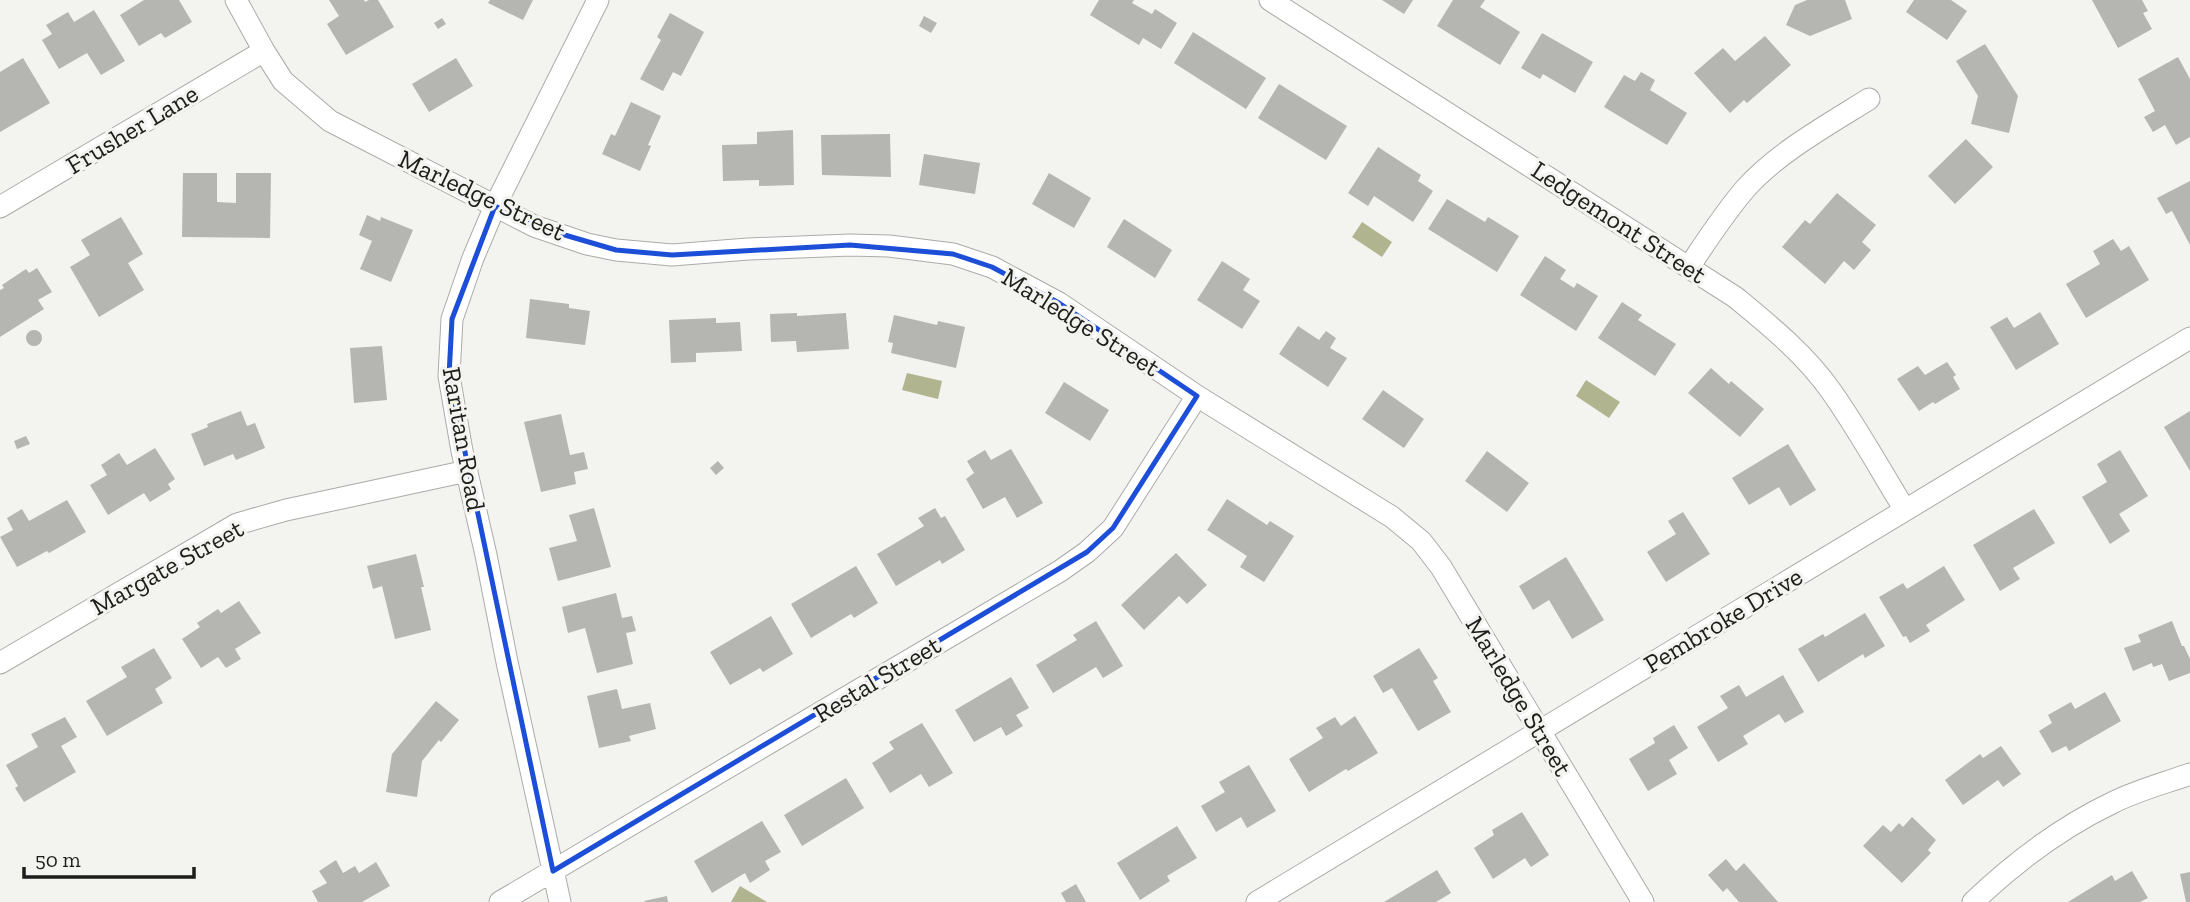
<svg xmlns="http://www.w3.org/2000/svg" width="2190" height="902" font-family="'Zilla Slab',serif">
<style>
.water{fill:#b0b590}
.building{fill:#b5b6b2}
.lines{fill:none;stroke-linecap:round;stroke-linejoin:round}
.street-casing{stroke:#abaca8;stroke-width:23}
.street{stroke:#fff;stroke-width:21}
.marked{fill:none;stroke:#1d4ed8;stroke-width:5;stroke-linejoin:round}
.labels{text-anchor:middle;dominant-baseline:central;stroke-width:6;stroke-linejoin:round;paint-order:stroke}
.street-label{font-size:26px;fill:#1d1d1c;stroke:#f3f3ef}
</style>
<rect width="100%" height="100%" fill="#f3f3ef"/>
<path class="water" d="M1362 222 1392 242 1382 257 1352 237Z
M907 373 942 381 938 399 902 390Z
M1586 380 1620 402 1609 418 1576 396Z
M740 886 767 902H731Z"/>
<path class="building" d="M144 0H179L192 22 165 38 161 33 139 46 120 15Z
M329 0H364L365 2 369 0H378L394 27 346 55 327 24 339 16Z
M490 0H533L523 20 488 3Z
M1099 0H1134L1132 3 1152 14 1155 9 1177 23 1161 49 1143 38 1139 45 1090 15Z
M1382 0H1413L1404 14Z
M1453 0H1485L1480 7 1520 32 1500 65 1437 26Z
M1807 0H1845L1852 19 1810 36 1786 25 1795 5Z
M1914 0H1951L1967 11 1947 40 1906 12Z
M2092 0H2142L2148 11 2143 13 2152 29 2118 48Z
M94 10 125 61 101 75 87 53 59 69 42 40 52 34 46 25 68 12 74 22Z
M670 13 704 32 681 76 673 72 663 91 640 79 661 40 657 37Z
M924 16 937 23 931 33 919 26Z
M442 18 446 24 438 29 434 23Z
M1193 32 1266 78 1246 109 1174 63Z
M1542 33 1593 62 1575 93 1543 74 1540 79 1521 68Z
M1765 36 1791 65 1747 103 1744 100 1730 113 1694 73 1723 48 1735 61Z
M1985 44 2018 96 2009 133 1971 124 1978 96 1956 61Z
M2178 57 2190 79V137L2176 145 2165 125 2153 132 2144 117 2155 111 2138 79Z
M23 58 50 103 0 132V72Z
M456 58 473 86 429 112 412 84Z
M1641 72 1655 80 1650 90 1687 113 1667 145 1604 107 1624 75 1635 81Z
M1279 84 1347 126 1326 160 1258 118Z
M631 102 661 116 648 145 651 146 640 171 602 154 611 134 615 136Z
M793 130 794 185 759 186V180L723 181 722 145 757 144V132Z
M890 134 891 177 822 175 821 135Z
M1966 139 1993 167 1955 204 1928 176Z
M1378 147 1421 175 1418 181 1433 191 1413 222 1374 196 1368 206 1348 193Z
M924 154 980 163 975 194 919 185Z
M183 173H217V202L236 203V173H271L270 238 182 237Z
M1049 173 1091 198 1074 228 1032 204Z
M2190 181V245L2172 211 2166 214 2157 198Z
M1837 193 1876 225 1862 242 1871 250 1854 270 1844 261 1825 284 1782 247 1805 220 1810 224Z
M1447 199 1485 222 1488 217 1519 236 1497 272 1428 229Z
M367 215 380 221 381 217 413 230 391 282 360 269 372 241 359 235Z
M121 217 143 254 128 263 144 290 99 317 70 267 90 255 81 240Z
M1124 219 1172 250 1155 278 1107 247Z
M2113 239 2121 251 2129 246 2149 280 2086 318 2066 284 2100 264 2093 251Z
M1545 256 1566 270 1560 279 1574 288 1577 283 1598 296 1576 331 1520 295Z
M1222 261 1250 279 1243 290 1260 301 1242 329 1197 300Z
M37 268 52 292 38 300 44 309 0 337V290L4 288 2 285 26 269 29 273Z
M530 299 569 304V308L590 311 585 345 526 338Z
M1622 302 1642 315 1638 320 1676 344 1655 376 1598 338Z
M2040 312 2059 344 2016 370 1990 327 2007 317 2014 328Z
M797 313V316L846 313 849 349 797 352 796 341 771 342 770 314Z
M894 315 937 325 938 321 965 327 956 368 891 353 893 343 888 342Z
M716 318V323L740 322 742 351 696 353V362L671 363 669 320Z
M1298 326 1319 340 1326 331 1336 338 1330 348 1347 358 1328 387 1279 354Z
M26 338a8 8 0 1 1 16 0a8 8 0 1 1-16 0Z
M382 346 387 400 354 403 350 348Z
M1947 362 1956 375 1953 377 1960 389 1935 404 1933 402 1919 411 1897 379 1918 366 1925 375Z
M1711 368 1729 384 1731 381 1764 409 1740 437 1688 393Z
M1064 382 1109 410 1090 441 1045 413Z
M1383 390 1424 419 1404 448 1362 419Z
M241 411 247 426 255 423 265 448 236 460 233 454 204 466 191 434 208 427 207 424Z
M2190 411V471L2164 427Z
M561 414 570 455 584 452 588 469 574 472 576 484 541 492 524 422Z
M26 436 30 444 17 449 14 441Z
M1788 444 1816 490 1790 506 1779 487 1749 505 1732 478Z
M155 448 175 479 168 484 171 489 150 502 144 493 108 515 90 485 107 475 101 465 119 453 127 465Z
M1011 449 1043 503 1017 518 1005 497 983 509 966 479 974 473 967 461 985 450 991 460Z
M2120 450 2148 496 2119 514 2130 531 2110 544 2082 497 2107 482 2097 464Z
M1487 451 1529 483 1507 512 1465 481Z
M718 461 724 468 716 475 710 468Z
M1227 499 1267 525 1270 521 1294 536 1264 582 1240 567 1247 556 1207 530Z
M67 500 86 532 49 553 47 551 17 567 0 537 13 530 7 518 22 509 29 521Z
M594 508 611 567 558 581 549 548 577 541 569 515Z
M935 508 941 518 945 516 965 550 942 564 940 560 896 586 877 554 924 526 918 518Z
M2034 509 2055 543 2013 568 2020 579 2000 591 1973 545Z
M1683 512 1710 554 1666 582 1647 552 1676 534 1668 521Z
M1176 553 1207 585 1187 604 1179 596 1144 630 1121 605Z
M416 554 424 587H421L431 630 395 639 382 586 373 589 367 566Z
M1566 557 1604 620 1572 639 1549 600 1533 610 1519 586Z
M856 566 878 603 854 618 851 614 811 638 791 604Z
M1944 566 1965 600 1926 625 1930 631 1910 643 1906 636 1903 637 1879 597 1903 583 1907 589Z
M616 593 622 618 632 616 636 631 626 633 633 664 597 673 585 628 568 633 562 607Z
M239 601 261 633 235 649 241 659 226 668 218 657 201 668 182 639 200 627 197 623 218 609 221 613Z
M1865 613 1885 646 1865 658 1863 654 1818 682 1798 649 1823 634 1825 637Z
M771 616 793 654 763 672 760 668 730 685 710 652Z
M1096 621 1123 666 1103 678 1096 667 1053 693 1036 665 1077 640 1073 635Z
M2172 621 2182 646H2184L2190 659V673L2169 681 2162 664 2153 667 2152 663 2133 671 2124 648 2141 642 2138 635Z
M154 648 172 678 155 689 163 703 107 736 86 701 127 677 121 667Z
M1419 648 1438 678 1433 681 1451 712 1418 731 1392 688 1383 693 1373 676Z
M1783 675 1804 712 1785 723 1779 714 1743 736 1748 744 1718 762 1697 727 1728 708 1720 696 1739 685 1746 697Z
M1011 677 1029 708 1016 715 1023 726 1006 736 1001 727 974 742 955 710Z
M617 689 622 709 650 703 656 729 629 736 631 741 599 748 587 696Z
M2105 692 2121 721 2069 751 2066 746 2052 753 2039 731 2052 723 2048 715 2071 702 2075 709Z
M436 701 459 720 441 742 439 740 422 761 417 797 386 792 392 754Z
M1355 716 1378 753 1348 771 1346 769 1309 792 1289 759 1323 738 1316 728 1335 717 1341 726Z
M65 717 77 737 61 746 76 772 24 802 15 788 18 786 6 765 38 747 31 734Z
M922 723 953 773 929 787 921 774 890 793 872 763 894 749 889 742Z
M1674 725 1688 748 1669 760 1677 774 1648 791 1629 759 1655 743 1653 738Z
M2001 746 2021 774 2003 787 1998 780 1963 805 1945 780 1980 754 1983 758Z
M1249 765 1276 811 1247 828 1241 817 1216 832 1201 806 1225 792 1219 782Z
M846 778 864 808 802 846 784 815Z
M1522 812 1549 855 1531 867 1525 858 1493 879 1474 848 1494 835 1492 830Z
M1912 817 1936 840 1928 850 1931 853 1902 883 1863 846 1883 825 1891 832 1899 823 1903 827Z
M762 821 781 852 765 861 770 870 750 883 745 873 712 893 694 861Z
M1177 826 1197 858 1167 876 1170 881 1140 900 1117 863Z
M1726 859 1736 871 1744 863 1778 902H1739L1727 888 1723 892 1708 875Z
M336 860 343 873 355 866 359 873 376 862 390 886 362 902H318L312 891 327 883 319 871Z
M1437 870 1451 893 1436 902H1384Z
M2132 871 2148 898 2140 902H2068L2112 875 2115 881Z
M2190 872V902H2186L2180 874Z
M1076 884 1086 902H1066L1061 893Z
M667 896 668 902H645L644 901Z"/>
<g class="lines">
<defs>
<path id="street" d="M236 0 264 51 283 81 330 121 534 226 587 244 616 250 672 255 748 249 850 245 889 246 953 254 992 267 1059 303 1197 396 1392 517 1421 541 1441 567 1643 902
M1270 0 1735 297C1769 325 1805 354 1831 391 1858 429 1881 471 1905 510
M0 207 264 51
M1689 267C1707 240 1725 212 1746 188 1777 153 1829 124 1869 99
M0 663 237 524 286 510 467 471
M500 902 1060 571 1087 552 1113 528 1197 396
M560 902 507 662 486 555 462 451 449 376 452 319 473 258 495 206 598 0
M1257 902 2190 338
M1973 902C2015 862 2061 827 2114 802 2138 790 2165 783 2190 774"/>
</defs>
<use href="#street" class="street-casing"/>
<use href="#street" class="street"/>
</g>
<path class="marked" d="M495 206 534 226 616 250 672 255 850 245 953 254 992 267 1059 303 1197 396 1113 528 1087 552 553 871 449 376 452 319Z"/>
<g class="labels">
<g class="street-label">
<text transform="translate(132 129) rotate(-31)">Frusher Lane</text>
<text transform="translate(482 195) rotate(25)">Marledge Street</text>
<text transform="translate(1619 222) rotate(33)">Ledgemont Street</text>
<text transform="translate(1081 322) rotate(32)">Marledge Street</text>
<text transform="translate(464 439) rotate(80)">Raritan Road</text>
<text transform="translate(167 567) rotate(-29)">Margate Street</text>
<text transform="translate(1723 620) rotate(-31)">Pembroke Drive</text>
<text transform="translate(877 679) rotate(-31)">Restal Street</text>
<text transform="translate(1519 696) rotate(59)">Marledge Street</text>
</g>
</g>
<path d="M24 867v10h170v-10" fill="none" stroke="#1d1d1c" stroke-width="3.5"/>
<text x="35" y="867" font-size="21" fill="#1d1d1c" stroke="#f3f3ef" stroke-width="5" paint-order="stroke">50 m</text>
</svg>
